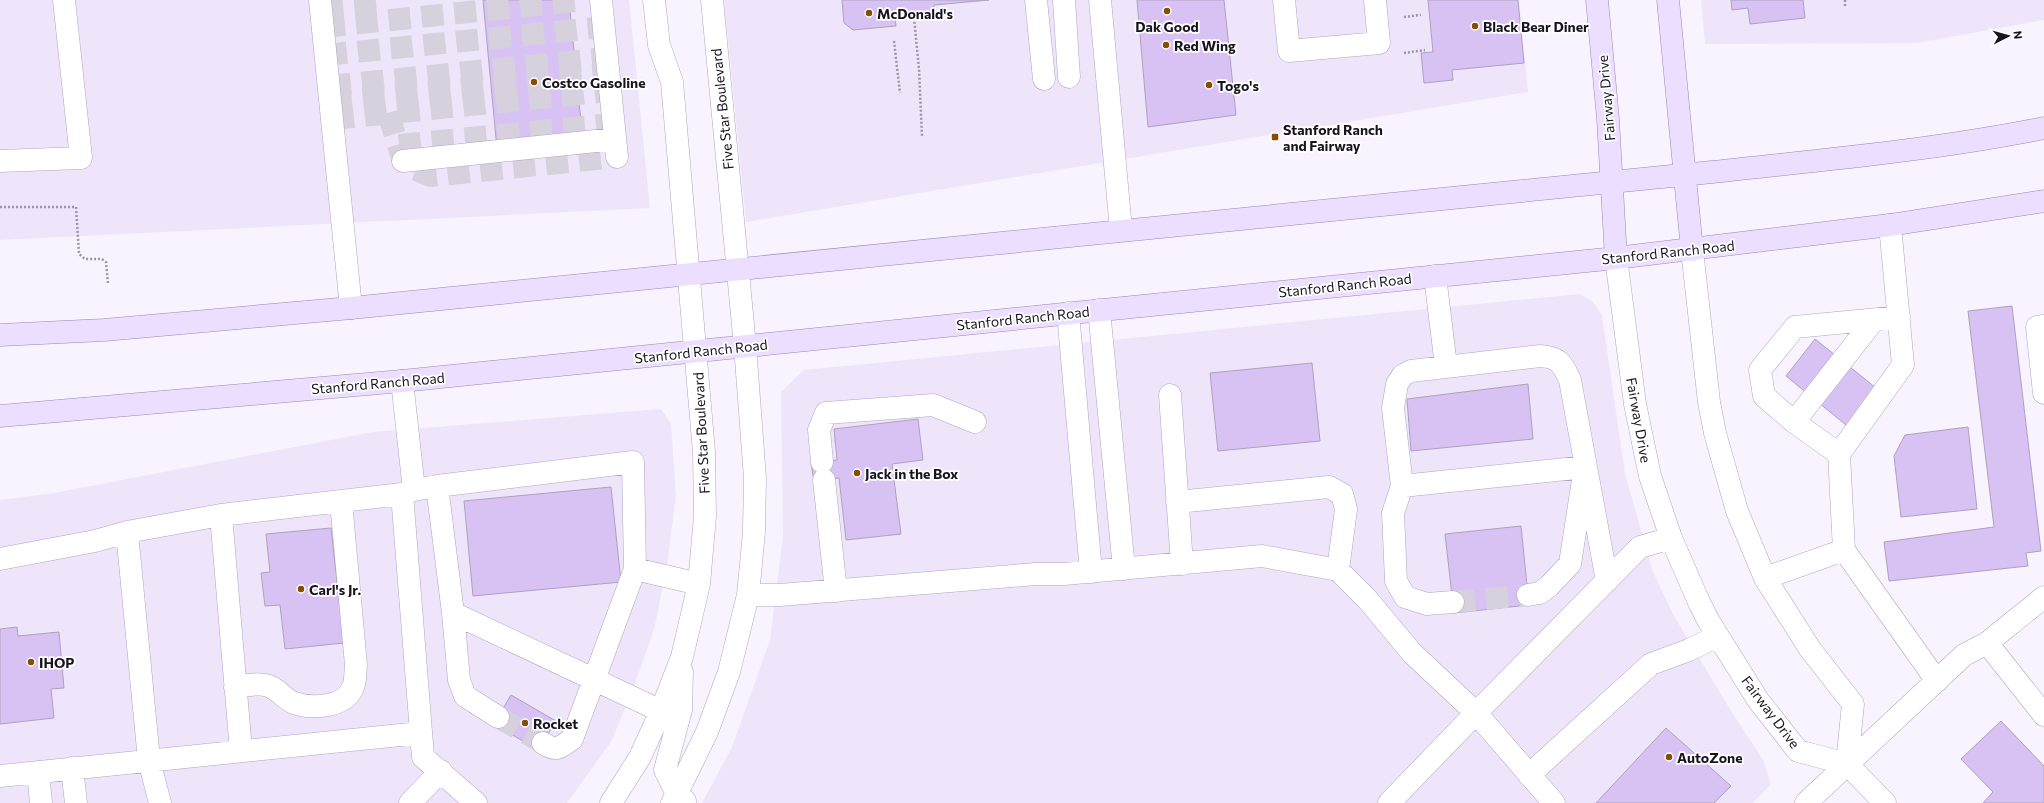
<svg xmlns="http://www.w3.org/2000/svg" width="2044" height="803" font-family="Commissioner,sans-serif">
<style>
.built{fill:#efe5fb}
.building{fill:#d8c2f4;stroke:#ada1bd}
.lines{fill:none;stroke-linecap:round;stroke-linejoin:round}
.minor-tunnel{stroke:#d6d1dd;stroke-width:22;stroke-dasharray:22 11;stroke-linecap:butt}
.minor-casing{stroke:#b0a4c0;stroke-width:23}
.major-casing{stroke:#9989af;stroke-width:23}
.path{stroke:#9b96a2;stroke-width:2.5;stroke-dasharray:2 2;stroke-linecap:butt}
.minor{stroke:#fff;stroke-width:22}
.major{stroke:#ecdefe;stroke-width:22}
.poi-dot{fill:#864e00;stroke:#fff;stroke-width:1.5}
.labels{text-anchor:middle;dominant-baseline:central;stroke-width:3.5;stroke-linejoin:round;paint-order:stroke}
.poi-label{font-size:14px;font-weight:bold;fill:#18131d;stroke:#fff;text-anchor:start}
.street-label{font-size:14px;fill:#18131d;stroke:#fff}
</style>
<rect width="100%" height="100%" fill="#f8f3ff"/>
<path class="built" d="M0 0H629L650 208 0 240Z
M724 0H1519L1528 92 746 222Z
M1701 0H2044V20L1917 43 1705 44Z
M1580 294 1592 301 1602 315 1625 474 1653 572 1674 616 1728 706 1763 760 1771 784 1753 803H702L732 747 770 640 783 536 781 392 804 370Z
M661 409 671 424 676 496 668 558 655 626 635 684 611 742 567 803H0V500L54 493 373 432Z"/>
<path class="building" d="M483 0H569L584 152 498 160Z
M842 0H989L934 5 935 16 904 19 903 10 894 11 896 26 853 30 844 23Z
M1137 0H1224L1236 115 1148 127Z
M1428 0H1518L1524 63 1452 70 1453 80 1424 83 1421 53 1433 52Z
M1731 0H1803L1805 18 1750 24 1748 8 1732 10Z
M2012 306 2041 551 2026 553 2028 566 1889 581 1884 542 1994 527 1968 311Z
M1815 339 1881 392 1851 429 1786 376Z
M1312 363 1320 441 1218 451 1210 373Z
M1528 384 1533 439 1411 451 1407 399Z
M918 419 923 460 892 464 901 534 846 540 839 478 814 481 811 463 837 460 834 429Z
M1968 427 1977 509 1901 517 1894 456 1905 435Z
M611 487 621 582 473 596 464 501Z
M1521 526 1529 605 1454 613 1445 534Z
M331 528 344 643 285 649 280 605 265 606 261 573 270 572 266 534Z
M17 627 18 636 59 632 64 688 51 689 54 718 0 724V629Z
M511 695 556 721 538 750 494 724Z
M2001 721 2044 766V803H1983L1993 792 1961 759Z
M1666 728 1731 786 1714 803H1596Z"/>
<g class="lines">
<path class="minor-tunnel" d="M321 6 377 0
M323 27 585 0
M325 55 604 27
M329 86 607 58
M330 102 609 74
M388 113 403 161 414 169 431 176 617 157
M332 119 610 91
M399 145 613 124
M1453 602 1528 595
M498 717 543 743"/>
<defs>
<path id="minor" d="M320 0 351 308
M601 0 617 157
M1036 0 1044 79
M1064 0 1069 77
M1100 0 1121 230
M1284 0 1289 51 1379 43 1375 0
M0 161 81 158 64 0
M403 161 615 139
M1890 225 1903 365 1839 454 1844 550 1937 681
M1692 250 1709 402 1715 433 1737 511 1765 578 1810 649 1853 704 1847 764
M1616 258 1635 404 1650 476 1671 538 1699 602 1708 620 1758 700 1798 751 1847 764 1885 803
M1435 276 1446 366
M1099 310 1124 569
M1068 313 1091 572
M2044 326 2037 327 2044 393
M402 381 414 490
M1170 395 1182 564
M1794 422 1874 320
M1839 454 1794 422 1764 396 1760 370 1795 327 1899 317
M822 462 819 430 826 413 933 405 975 422
M824 480 836 591
M437 486 453 613 661 711
M1402 486 1585 467 1570 564 1549 586 1540 593 1528 595
M402 494 423 757 476 803
M1177 502 1329 487 1342 494 1346 509 1338 570
M221 515 241 751
M127 532 149 760 160 803
M0 559 95 541 127 532 221 515 402 494 414 490 437 486 633 462 635 569 572 739C560 748 556 752 543 743
M635 569 699 584
M1765 578 1844 550
M748 595H780L1036 574H1064L1262 556 1338 570 1367 599 1412 653 1476 713 1640 547 1671 538
M1453 602 1427 604 1405 597 1396 581 1393 513 1402 486 1393 408 1397 384 1403 375 1411 371 1540 356C1559 357 1562 363 1570 380L1607 581
M453 613 459 680 465 696 498 717
M1987 643 2044 597
M682 672 681 710 665 770 677 794 685 801
M235 687C245 686 259 682 269 686 278 689 284 699 294 703 312 709 345 708 353 687 356 681 355 672 356 665L341 502
M72 768 76 803
M38 772 41 803
M1529 775 1651 664 1689 650 1718 636
M0 776 420 733
M410 803 441 771
M611 803 640 757 661 711 682 657 699 584 705 516 704 452 672 82 659 45 654 0
M672 803 707 732 729 672 748 595 754 532 755 478 745 346 712 0
M1389 803 1476 713 1554 803
M1806 803 1964 655 1987 643 2044 715"/>
<path id="major" d="M1597 0 1608 119 1616 258
M1668 0 1692 250
M0 335 104 330 351 308 1712 172C1823 160 1935 150 2044 128
M0 416 402 381 1616 258 1890 225 2044 201"/>
</defs>
<use href="#minor" class="minor-casing"/>
<use href="#major" class="major-casing"/>
<path class="path" d="M1845 0V6
M1404 17 1421 15
M914 18 919 69 922 136
M894 41 900 93
M1404 53 1425 50
M0 207H76L79 254 85 259H102L106 262 108 284"/>
<use href="#minor" class="minor"/>
<use href="#major" class="major"/>
</g>
<g class="poi-dot">
<circle cx="1167" cy="11" r="4"/>
<circle cx="869" cy="13" r="4"/>
<circle cx="1475" cy="26" r="4"/>
<circle cx="1166" cy="45" r="4"/>
<circle cx="534" cy="82" r="4"/>
<circle cx="1209" cy="85" r="4"/>
<rect x="1271" y="133" width="8" height="8" rx="2"/>
<circle cx="857" cy="473" r="4"/>
<circle cx="301" cy="589" r="4"/>
<circle cx="31" cy="662" r="4"/>
<circle cx="525" cy="723" r="4"/>
<circle cx="1669" cy="757" r="4"/>
</g>
<g class="labels">
<g class="poi-label">
<text x="877" y="13">McDonald's</text>
<text x="1167" y="26" text-anchor="middle">Dak Good</text>
<text x="1483" y="26">Black Bear Diner</text>
<text x="1174" y="45">Red Wing</text>
<text x="542" y="82">Costco Gasoline</text>
<text x="1217" y="85">Togo's</text>
<text x="1283" y="129">Stanford Ranch<tspan x="1283" dy="16">and Fairway</tspan></text>
<text x="865" y="473">Jack in the Box</text>
<text x="309" y="589">Carl's Jr.</text>
<text x="39" y="662">IHOP</text>
<text x="533" y="723">Rocket</text>
<text x="1677" y="757">AutoZone</text>
</g>
<g class="street-label">
<text transform="translate(1606 98) rotate(-95)">Fairway Drive</text>
<text transform="translate(722 109) rotate(-96)">Five Star Boulevard</text>
<text transform="translate(1668 252) rotate(-6)">Stanford Ranch Road</text>
<text transform="translate(1345 285) rotate(-6)">Stanford Ranch Road</text>
<text transform="translate(1023 318) rotate(-6)">Stanford Ranch Road</text>
<text transform="translate(701 351) rotate(-6)">Stanford Ranch Road</text>
<text transform="translate(378 383) rotate(-5)">Stanford Ranch Road</text>
<text transform="translate(1639 420) rotate(80)">Fairway Drive</text>
<text transform="translate(701 433) rotate(-93)">Five Star Boulevard</text>
<text transform="translate(1771 712) rotate(53)">Fairway Drive</text>
</g>
</g>
<g transform="translate(2008 36) rotate(84)" stroke="#ffffff" stroke-width="3" paint-order="stroke">
<path d="M0-3L7 15L0 10L-7 15Z" fill="#18131d"/>
<text y="-6" font-size="11" font-weight="bold" text-anchor="middle" fill="#18131d">N</text>
</g>
</svg>
